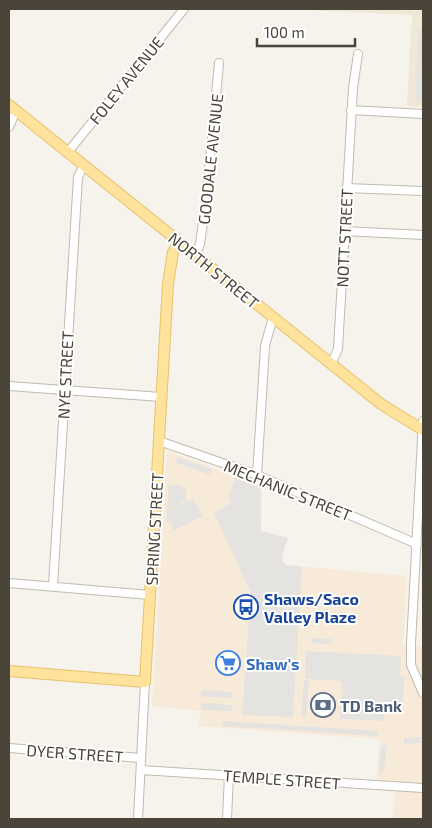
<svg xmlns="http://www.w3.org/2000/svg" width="432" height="828" font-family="'Exo 2',sans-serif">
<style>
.commercial{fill:#f7ead8}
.education{fill:#efe8d6}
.parking{fill:#e5e3e0}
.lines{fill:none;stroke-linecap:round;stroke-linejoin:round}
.minor-casing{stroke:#c2bbae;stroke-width:10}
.major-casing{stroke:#e6c16a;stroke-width:12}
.minor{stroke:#fff;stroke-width:8}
.major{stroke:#ffe39c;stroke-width:10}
.labels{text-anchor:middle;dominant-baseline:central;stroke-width:4;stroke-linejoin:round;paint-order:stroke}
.street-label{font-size:16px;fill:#4b4439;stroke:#fff}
.transit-label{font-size:16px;font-weight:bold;fill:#164399;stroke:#fff;text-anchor:start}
.shop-label{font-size:16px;font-weight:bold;fill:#366cbe;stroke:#fff;text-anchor:start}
.service-label{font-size:16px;font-weight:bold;fill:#4e5e75;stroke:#fff;text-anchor:start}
</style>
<rect width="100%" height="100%" fill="#f6f3ec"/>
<path class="commercial" d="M167 451 262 486 261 531 288 538 283 552 282 561 286 565 407 576 403 645 423 647V819H392L395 785 376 784 380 739 199 726 200 711 152 706Z"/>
<path class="education" d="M286 9H423V107L407 106 412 15Z"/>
<path class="parking" d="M419 29H423V102L415 101Z
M177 457 212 469 210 475 175 462Z
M235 478 260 487 261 531 288 538 283 552 282 561 286 565 302 567 293 717 242 715 251 593 214 513 231 503 228 497Z
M169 485H181V488L186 489V501L180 502V504L193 499 203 516 173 531 171 523 166 522Z
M311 638 332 639V644L311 643Z
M306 651 401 656 400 676 405 677 402 708H385L384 721 340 719 342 681 305 679Z
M304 680H309L306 717 301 716Z
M202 690 233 692 232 698 201 696Z
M201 703 233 705 232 711 201 710Z
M223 721 378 731 377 736 222 726Z
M423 737V743L404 744V738Z
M387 744 384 771 379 773 381 747Z"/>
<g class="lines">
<defs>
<path id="minor" d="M351 110 423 114
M9 127 16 111
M68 152 184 9
M346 188 423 191
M344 231 423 235
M196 255 200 244 206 201 219 63
M331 364 338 349 353 88 358 54
M9 386 161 397
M423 421 411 644V665L423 693
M159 441 257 475 417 544
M257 475 265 346 273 317
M9 583 150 595
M53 586 78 177 84 165
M9 748 141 758
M141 770 423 788
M138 819 145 682
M227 819 229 775"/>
<path id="major" d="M9 105 381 404 423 430
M9 671 145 682 168 284 173 252 179 242"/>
</defs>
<use href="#minor" class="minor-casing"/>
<use href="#major" class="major-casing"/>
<use href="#minor" class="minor"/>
<use href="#major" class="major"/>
</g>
<defs>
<symbol id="bus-ring" viewBox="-11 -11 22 22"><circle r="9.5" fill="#fff" stroke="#1a4fb4" stroke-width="1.5"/><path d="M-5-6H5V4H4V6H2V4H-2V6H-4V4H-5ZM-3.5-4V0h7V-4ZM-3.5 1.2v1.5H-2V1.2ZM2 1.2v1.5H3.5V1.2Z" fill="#1a4fb4"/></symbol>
<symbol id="supermarket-ring" viewBox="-11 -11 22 22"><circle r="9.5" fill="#fff" stroke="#3f7fe0" stroke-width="1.5"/><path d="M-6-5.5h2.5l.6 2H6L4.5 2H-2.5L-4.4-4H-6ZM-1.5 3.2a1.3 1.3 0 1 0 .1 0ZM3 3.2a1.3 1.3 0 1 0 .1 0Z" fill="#3f7fe0"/></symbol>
<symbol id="bank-ring" viewBox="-11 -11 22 22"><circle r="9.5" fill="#fff" stroke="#5c6f8a" stroke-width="1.5"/><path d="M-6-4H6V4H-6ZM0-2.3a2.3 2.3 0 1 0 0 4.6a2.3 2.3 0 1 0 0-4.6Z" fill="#5c6f8a"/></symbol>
</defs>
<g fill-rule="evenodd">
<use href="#bus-ring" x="232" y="593" width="28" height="28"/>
<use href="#supermarket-ring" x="214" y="649" width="28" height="28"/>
<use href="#bank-ring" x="309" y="691" width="28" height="28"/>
</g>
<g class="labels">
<g class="street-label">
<text transform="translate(126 80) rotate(-51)">FOLEY AVENUE</text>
<text transform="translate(210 159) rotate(-84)">GOODALE AVENUE</text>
<text transform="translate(344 238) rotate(-87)">NOTT STREET</text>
<text transform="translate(214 270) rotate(39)">NORTH STREET</text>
<text transform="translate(65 375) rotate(-87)">NYE STREET</text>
<text transform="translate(288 490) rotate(22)">MECHANIC STREET</text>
<text transform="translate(154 529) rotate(-87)">SPRING STREET</text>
<text transform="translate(75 753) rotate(4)">DYER STREET</text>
<text transform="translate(282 779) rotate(4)">TEMPLE STREET</text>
</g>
<g class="transit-label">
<text x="264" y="598">Shaws/Saco<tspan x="264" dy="18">Valley Plaze</tspan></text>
</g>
<g class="shop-label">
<text x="246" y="663">Shaw's</text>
</g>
<g class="service-label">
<text x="340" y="705">TD Bank</text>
</g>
</g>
<rect width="432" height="828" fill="none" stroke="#4b4439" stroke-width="20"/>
<path d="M257 38v8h98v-8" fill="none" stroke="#4b4439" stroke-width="2.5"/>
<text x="264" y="38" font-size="15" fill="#4b4439" stroke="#ffffff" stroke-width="4" paint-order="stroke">100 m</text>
</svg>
